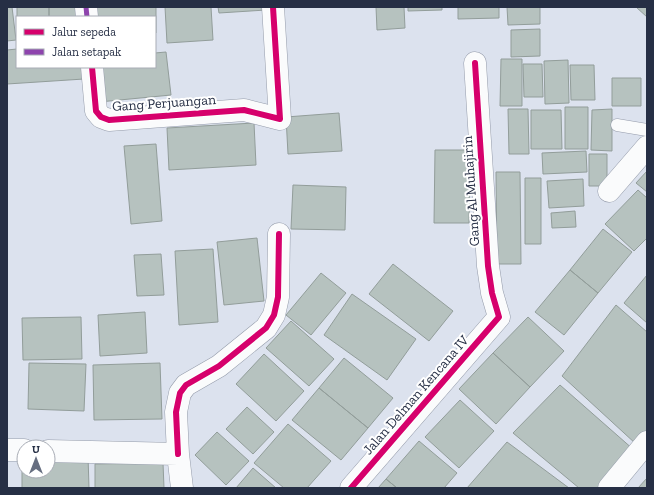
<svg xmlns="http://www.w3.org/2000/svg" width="654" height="495" font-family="'Zilla Slab',serif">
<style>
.building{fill:#b6c2bf;stroke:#929d9a}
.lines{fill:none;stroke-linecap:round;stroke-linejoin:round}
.lane-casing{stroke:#949baa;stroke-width:13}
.street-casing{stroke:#949baa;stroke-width:23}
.lane{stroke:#fafbfc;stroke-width:12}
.street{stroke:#fafbfc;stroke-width:22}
.quiet{stroke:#8e44ad;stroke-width:5;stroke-dasharray:10 5;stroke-linecap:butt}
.cycleway-casing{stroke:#fff;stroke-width:8}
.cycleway{stroke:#d6006c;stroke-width:6}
.labels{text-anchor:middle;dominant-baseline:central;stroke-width:4;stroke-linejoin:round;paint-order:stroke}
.street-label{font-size:14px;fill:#262f45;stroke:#fff}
</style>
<rect width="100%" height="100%" fill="#dce2ee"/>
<path class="building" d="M7 7H12L16 40 7 41Z
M17 7H49V17H17Z
M49 7H82V17H49Z
M96 7H156V33H155V17H96Z
M165 7H211L213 40 167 43Z
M218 7H266V10L219 13Z
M376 7H404L405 28 377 30Z
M408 7H442V10L408 11Z
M458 7H499V18L458 19Z
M507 7H540V24L508 25Z
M636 7H647V17Z
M540 29V56L511 57V30Z
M17 49V67H83L84 79 7 84V50Z
M166 52 171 95 99 102 95 67H155V53Z
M501 59H522V106H500Z
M568 60 569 103 545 104 544 61Z
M523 64H542L543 97H524Z
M570 65H594L595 100H571Z
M612 78H641V106H612Z
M565 107H588V149H565Z
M508 109H528L529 154H509Z
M612 109V151L591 150 592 110Z
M531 110H561L562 149H531Z
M339 113 342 151 288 154 286 117Z
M254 123 256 165 169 170 167 128Z
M156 144 162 221 131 224 124 146Z
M435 150H470L469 223H434Z
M586 151 587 172 543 174 542 153Z
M589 154H607V186H589Z
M647 171V192L636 183Z
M496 172H520L521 264H497Z
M525 178H541V244H525Z
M583 179 584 206 549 208 547 181Z
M293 185 346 187 345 230 291 229Z
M638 190 647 198V238L634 251 605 224Z
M575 211 576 227 552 228 551 213Z
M603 229 632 252 598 293 570 270Z
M257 238 264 301 224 305 217 242Z
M213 249 218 322 179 325 175 251Z
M161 254 164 295 137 296 134 255Z
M393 264 453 311 429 341 369 294Z
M570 270 598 293 564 335 535 312Z
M321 273 346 293 311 335 286 315Z
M647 275V323L624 303Z
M352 294 416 339 387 380 324 335Z
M616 305 647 332V430L636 444 562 376Z
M145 312 147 353 100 356 98 315Z
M81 317 82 359 23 360 22 318Z
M528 317 564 351 530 387 493 353Z
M291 321 334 359 309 386 266 348Z
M493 353 530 387 496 424 459 389Z
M264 354 304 391 276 421 236 384Z
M344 358 393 398 368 428 319 388Z
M29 363 86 364 84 411 28 409Z
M160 363 162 419 94 420 93 365Z
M560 385 634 450 602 488H579L513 433Z
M319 388 368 428 341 460 292 420Z
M460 400 494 431 459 468 425 437Z
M247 407 274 432 253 454 226 429Z
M288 424 331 461 307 488H284L254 463Z
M217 432 249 461 226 485 195 455Z
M419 441 457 473 444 488H397L386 479Z
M507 442 569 488H467Z
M88 456 89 488H22V458H24V471H48V457Z
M163 463 164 488H95V464Z
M253 468 276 488H236Z
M647 478V488H638Z
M386 479 397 488H378Z"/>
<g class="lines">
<defs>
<path id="lane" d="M617 125 647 130"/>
<path id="street" d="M86 7 87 17
M92 67 96 111 101 117 109 120 244 110 280 119 273 7
M609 191 647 147
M7 450H24
M48 451 178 454 182 488
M178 454 176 412 180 393 186 385 219 366 266 328 274 315 278 297 279 234
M351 488 499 317 492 293 488 266 475 63
M609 488 647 442"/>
</defs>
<use href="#lane" class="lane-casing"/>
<use href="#street" class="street-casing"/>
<use href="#lane" class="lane"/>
<use href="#street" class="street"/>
<path class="quiet" d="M86 7 87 17"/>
<defs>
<path id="cycleway" d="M92 67 96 111 101 117 109 120 244 110 280 119 273 7
M178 454 176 412 180 393 186 385 219 366 266 328 274 315 278 297 279 234
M351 488 499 317 492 293 488 266 475 63"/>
</defs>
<use href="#cycleway" class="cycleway-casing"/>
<use href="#cycleway" class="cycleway"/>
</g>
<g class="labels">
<g class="street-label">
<text transform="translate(164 103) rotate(-4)">Gang Perjuangan</text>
<text transform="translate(471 191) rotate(-94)">Gang Al Muhajirin</text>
<text transform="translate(416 395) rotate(-49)">Jalan Delman Kencana IV</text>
</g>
</g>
<rect width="654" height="495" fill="none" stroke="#262f45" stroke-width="16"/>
<rect x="16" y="16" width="140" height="52" fill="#ffffff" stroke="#a8acb5"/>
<rect x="24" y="29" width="20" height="6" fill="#d6006c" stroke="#a8acb5"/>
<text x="52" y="36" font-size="12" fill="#262f45">Jalur sepeda</text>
<rect x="24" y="49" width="20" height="6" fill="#8e44ad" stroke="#a8acb5"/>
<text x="52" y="56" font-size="12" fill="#262f45">Jalan setapak</text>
<g transform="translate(36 459)"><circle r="19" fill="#ffffff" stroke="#a8acb5"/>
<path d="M0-3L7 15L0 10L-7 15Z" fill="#666e80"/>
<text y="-6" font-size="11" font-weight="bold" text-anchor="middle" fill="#262f45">U</text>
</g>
</svg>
